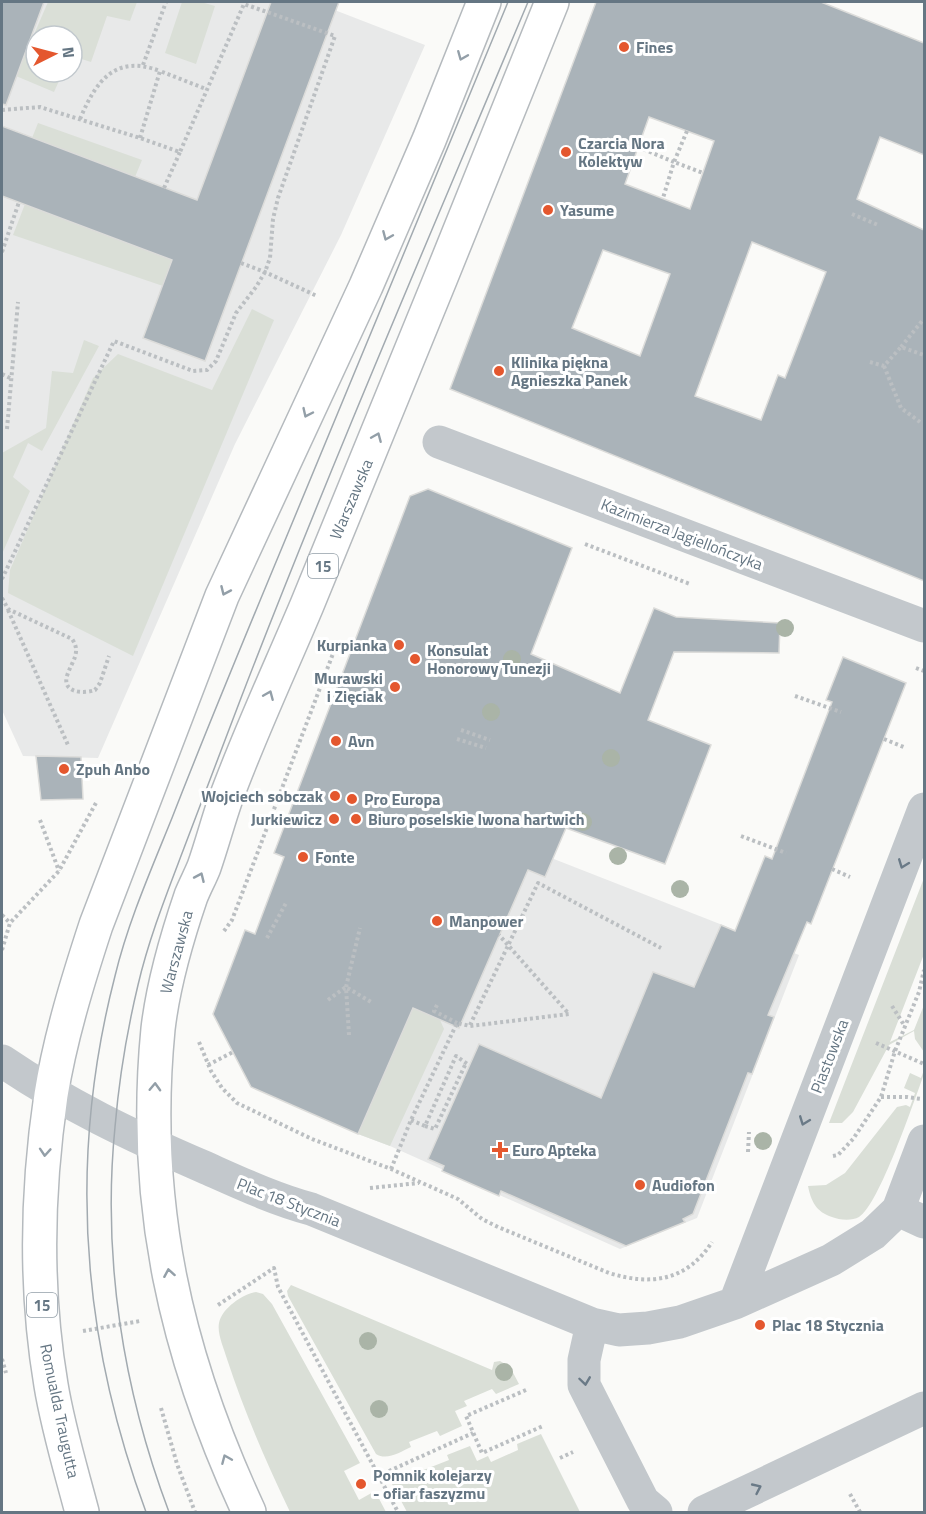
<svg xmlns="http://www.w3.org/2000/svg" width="926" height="1514" font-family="'Titillium Web',sans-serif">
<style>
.built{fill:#e8e9e9;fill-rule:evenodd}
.green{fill:#dadfd7}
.building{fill:#aab3b9;stroke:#dcdcda;stroke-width:1.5;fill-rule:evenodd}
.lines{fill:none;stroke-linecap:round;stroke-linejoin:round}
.major-casing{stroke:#b5babe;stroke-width:36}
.path{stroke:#bbbfc2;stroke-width:4;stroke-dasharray:3 3;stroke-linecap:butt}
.minor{stroke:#c3c8cc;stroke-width:33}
.major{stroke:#fff;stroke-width:33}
.tram{stroke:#a2aab0;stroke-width:1.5}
.tree{fill:#aab4a7}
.oneway{stroke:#939fa8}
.oneway2{stroke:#6a7a87}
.poi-dot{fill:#e4572e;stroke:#fff;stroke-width:2}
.labels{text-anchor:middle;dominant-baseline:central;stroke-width:6;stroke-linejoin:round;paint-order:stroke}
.shield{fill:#fff;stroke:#939fa8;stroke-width:1.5}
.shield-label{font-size:15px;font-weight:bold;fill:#657683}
.poi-label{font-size:16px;font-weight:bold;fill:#657683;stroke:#fff;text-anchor:start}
.street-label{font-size:16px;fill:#657683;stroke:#fff}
</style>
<rect width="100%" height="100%" fill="#fafaf8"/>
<path class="built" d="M2 2H314L425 45 341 235 235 444 98 758 23 756 2 710ZM36 36H72V72H36Z
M536 852 799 955 697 1218 620 1249 390 1146 358 1134 418 997Z"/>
<path class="green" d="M48 2H137L130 21 107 16 91 62 72 56V36H36V72H63L54 92 16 76Z
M182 2H201L215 6 196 64 165 53Z
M38 123 142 160 135 177 32 138Z
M25 204 173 260 163 286 13 235Z
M252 309 274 320 133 656 8 593 10 570 93 378 118 354 212 390Z
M84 340 99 346 42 451 28 443 13 477 30 491 2 554V453L46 428 52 371 73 373Z
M924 878V954L890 1042 914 1030 924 1005V1052L915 1039 914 1031 889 1045 853 1112 842 1123H829Z
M413 1008 440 1020 444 1029 390 1146 358 1134Z
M924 1070V1074C914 1101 879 1205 859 1217 852 1221 839 1220 832 1217 816 1212 811 1201 808 1186L826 1185 845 1173 897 1107 906 1105 910 1107 915 1093 904 1088 910 1073 921 1078Z
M291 1285 492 1370 494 1362 500 1361 510 1367 519 1384 496 1394 492 1389 464 1401 467 1406 455 1411 462 1426 440 1436 437 1431 409 1442 411 1447C400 1452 387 1461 376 1454L288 1296 287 1291Z
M256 1292 263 1294 272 1304 360 1463 344 1471 359 1500 375 1491 386 1512H290C266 1462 244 1411 227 1359 224 1348 217 1334 219 1323 222 1308 243 1294 256 1292Z
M541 1434 580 1512H407L392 1484 397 1475 419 1467 421 1471 449 1460 447 1455 470 1446 477 1461 488 1456 491 1462 518 1450 517 1444Z"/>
<path class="building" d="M2 2H44L6 105 2 104Z
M271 2H339L205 361 143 338 172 260 2 196V126L197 200Z
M596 2H821L924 43V155L880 137 857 199 924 230V581L450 389ZM649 117 714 141 690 209 625 184ZM752 242 826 272 785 378 778 375 761 420 695 396ZM603 250 670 274 640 356 572 328Z
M428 489 572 548 531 654 620 693 654 608 676 617 780 623 779 653 674 652 648 720 711 745 665 864 566 828 545 877 528 870 459 1028 413 1008 358 1134 251 1087 213 1014 245 930 255 934 284 857 274 853 410 496Z
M843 657 906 683 811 924 807 922 768 1015 774 1017 752 1074 748 1073 693 1214 683 1219 685 1222 626 1246 501 1191 499 1196 442 1171 444 1166 428 1159 479 1044 601 1098 653 972 694 987 721 925 735 931 765 856 772 859 832 702 826 700Z
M36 756 81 757 83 799 41 800Z"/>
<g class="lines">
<defs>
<path id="major" d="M82 1512C71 1470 58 1428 51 1385 35 1290 37 1190 51 1095 60 1038 78 980 96 925L222 596 366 286 429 140 484 2
M249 1512C176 1355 141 1203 158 1029 163 986 177 937 191 896 195 886 200 877 204 867 212 844 218 821 226 798 250 733 280 669 307 605 390 405 471 203 552 2"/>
</defs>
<use href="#major" class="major-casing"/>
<path class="path" d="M143 65 166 2
M2 110 40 107 140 138 180 152 244 4 335 36 278 198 273 219 270 258 265 272 256 287 236 313 216 361 207 370 193 371 114 341 2 579
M80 119C96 81 115 54 160 71
M687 131 674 162 703 173
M140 138 160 71 206 89
M638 147 674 162 663 198
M164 188 180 152
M852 214 878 225
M2 252 19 202
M241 263 265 272 317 296
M901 347 922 321
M870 362 884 366 901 347 924 355
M884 366 901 408 920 422
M2 374 12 379
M7 429 18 302
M585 544 690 584
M2 598 8 609 72 639C82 653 71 662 67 676 62 693 84 694 95 690L100 683 109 656
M8 610 68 745
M916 668 924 671
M795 696 841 712
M461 730 490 740
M457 739 486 748
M884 739 906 748
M40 820 59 871
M741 836 786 853
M832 869 850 877
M2 915 10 923
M224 931 232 920 334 651
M267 938 286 903
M2 950 10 923 59 871 97 801
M328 1000 346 987 371 1002
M437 1005 434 1011 457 1023
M892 1006 904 1025
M470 1025 538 883 661 948
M349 1035 346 987 360 928
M199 1042 211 1071 222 1088 237 1103 312 1139 391 1169 458 1199 482 1219 498 1227 609 1273C651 1286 687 1281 712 1242
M876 1043 924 1064
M208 1065 233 1052
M881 1097H907L921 1099
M411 1120 425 1126 456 1056 469 1065
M425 1126 435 1129 466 1063
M748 1152 749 1132
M833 1156 838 1155 853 1139 881 1097 895 1051 919 992 924 970
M391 1169 411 1120 457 1023 470 1026 569 1014 499 935
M370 1188 419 1183
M218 1305 274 1268 278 1287 398 1512
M83 1331 140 1321
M2 1359 6 1373
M526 1390 466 1416 482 1453 543 1426
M161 1408 177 1464 195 1512
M560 1458 573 1452
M378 1476 473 1433
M850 1494 860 1512"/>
<path class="minor" d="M439 442 924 626
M2 1061C65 1104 134 1137 204 1167 240 1183 274 1199 311 1209L592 1324 619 1330 648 1328 680 1322 735 1303 831 1260 873 1234 898 1210 924 1141
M898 1210 924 1222
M735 1303 924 809
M592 1324 584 1360V1385L643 1501 656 1512
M704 1512 924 1408"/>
<use href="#major" class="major"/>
<path class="tram" d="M146 1512C81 1337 68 1158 115 976 128 922 151 870 172 818 207 728 244 639 281 550 357 367 433 184 508 2
M169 1512C123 1390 102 1258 115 1127 119 1079 127 1031 138 985 149 938 167 893 184 848 203 798 222 748 241 698 331 464 431 233 528 2"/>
</g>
<g class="tree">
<circle cx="785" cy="628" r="9"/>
<circle cx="512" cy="659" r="9"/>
<circle cx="491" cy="712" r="9"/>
<circle cx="611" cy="758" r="9"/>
<circle cx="583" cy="822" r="9"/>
<circle cx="618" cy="856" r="9"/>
<circle cx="680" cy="889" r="9"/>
<circle cx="763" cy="1141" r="9"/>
<circle cx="368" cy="1341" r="9"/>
<circle cx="504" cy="1372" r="9"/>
<circle cx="379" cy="1409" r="9"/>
</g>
<defs><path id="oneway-chevron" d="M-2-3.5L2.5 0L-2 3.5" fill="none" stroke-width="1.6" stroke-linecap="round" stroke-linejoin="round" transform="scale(1.5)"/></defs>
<g class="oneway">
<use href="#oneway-chevron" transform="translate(462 56) rotate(112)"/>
<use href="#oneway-chevron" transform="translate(387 236) rotate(113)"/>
<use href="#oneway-chevron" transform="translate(307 413) rotate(115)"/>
<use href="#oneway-chevron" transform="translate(377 437) rotate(-67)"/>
<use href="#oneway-chevron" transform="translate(225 591) rotate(114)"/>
<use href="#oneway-chevron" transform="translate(269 695) rotate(-67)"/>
<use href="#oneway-chevron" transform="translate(200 877) rotate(-66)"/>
<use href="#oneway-chevron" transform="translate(155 1087) rotate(-88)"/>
<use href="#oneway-chevron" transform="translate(45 1152) rotate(94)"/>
<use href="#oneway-chevron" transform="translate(169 1273) rotate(-100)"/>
<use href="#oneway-chevron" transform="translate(226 1459) rotate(-113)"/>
</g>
<g class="oneway2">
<use href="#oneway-chevron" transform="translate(903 864) rotate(111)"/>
<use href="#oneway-chevron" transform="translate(804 1121) rotate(111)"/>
<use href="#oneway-chevron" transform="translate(585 1381) rotate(82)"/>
<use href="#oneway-chevron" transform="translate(757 1488) rotate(-25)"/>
</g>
<g class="poi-dot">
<circle cx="624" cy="47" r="6"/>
<circle cx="566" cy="152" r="6"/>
<circle cx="548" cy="210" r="6"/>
<circle cx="499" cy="371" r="6"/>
<circle cx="399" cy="645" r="6"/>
<circle cx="415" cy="659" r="6"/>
<circle cx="395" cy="687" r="6"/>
<circle cx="336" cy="741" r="6"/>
<circle cx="64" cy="769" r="6"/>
<circle cx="335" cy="796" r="6"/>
<circle cx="352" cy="799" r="6"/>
<circle cx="334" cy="819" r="6"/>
<circle cx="356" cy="819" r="6"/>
<circle cx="303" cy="857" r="6"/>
<circle cx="437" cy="921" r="6"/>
<path d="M497 1141h6v6h6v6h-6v6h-6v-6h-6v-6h6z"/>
<circle cx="640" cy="1185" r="6"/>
<circle cx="760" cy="1325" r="6"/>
<circle cx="361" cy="1484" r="6"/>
</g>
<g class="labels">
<g class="shield">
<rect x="308" y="554" width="30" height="24" rx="4.5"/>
<rect x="27" y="1293" width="30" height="24" rx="4.5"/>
</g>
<g class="shield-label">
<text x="323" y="566">15</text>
<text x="42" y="1305">15</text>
</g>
<g class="poi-label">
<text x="636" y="47">Fines</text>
<text x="578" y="143">Czarcia Nora<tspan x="578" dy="18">Kolektyw</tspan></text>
<text x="560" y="210">Yasume</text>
<text x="511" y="362">Klinika piękna<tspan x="511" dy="18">Agnieszka Panek</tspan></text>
<text x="387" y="645" text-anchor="end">Kurpianka</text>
<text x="427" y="650">Konsulat<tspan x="427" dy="18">Honorowy Tunezji</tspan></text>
<text x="383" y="678" text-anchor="end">Murawski<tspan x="383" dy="18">i Zięciak</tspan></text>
<text x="348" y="741">Avn</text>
<text x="76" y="769">Zpuh Anbo</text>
<text x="323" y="796" text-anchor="end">Wojciech sobczak</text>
<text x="364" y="799">Pro Europa</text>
<text x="322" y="819" text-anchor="end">Jurkiewicz</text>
<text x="368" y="819">Biuro poselskie Iwona hartwich</text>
<text x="315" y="857">Fonte</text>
<text x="449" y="921">Manpower</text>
<text x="512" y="1150">Euro Apteka</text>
<text x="652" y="1185">Audiofon</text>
<text x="772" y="1325">Plac 18 Stycznia</text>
<text x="373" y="1475">Pomnik kolejarzy<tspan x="373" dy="18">- ofiar faszyzmu</tspan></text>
</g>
<g class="street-label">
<text transform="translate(351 499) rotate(-67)">Warszawska</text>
<text transform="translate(682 534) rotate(21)">Kazimierza Jagiellończyka</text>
<text transform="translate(176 952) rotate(-75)">Warszawska</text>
<text transform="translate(829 1056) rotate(-69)">Piastowska</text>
<text transform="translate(289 1202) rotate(21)">Plac 18 Stycznia</text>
<text transform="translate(60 1411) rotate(78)">Romualda Traugutta</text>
</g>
</g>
<rect width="926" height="1514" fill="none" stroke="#657683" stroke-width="6"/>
<g transform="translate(54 54) rotate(84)"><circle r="28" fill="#ffffff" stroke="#c1c8cd" stroke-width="1.5"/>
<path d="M0-4.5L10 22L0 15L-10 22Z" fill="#e4572e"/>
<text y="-9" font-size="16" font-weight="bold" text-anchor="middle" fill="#657683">N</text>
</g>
</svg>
